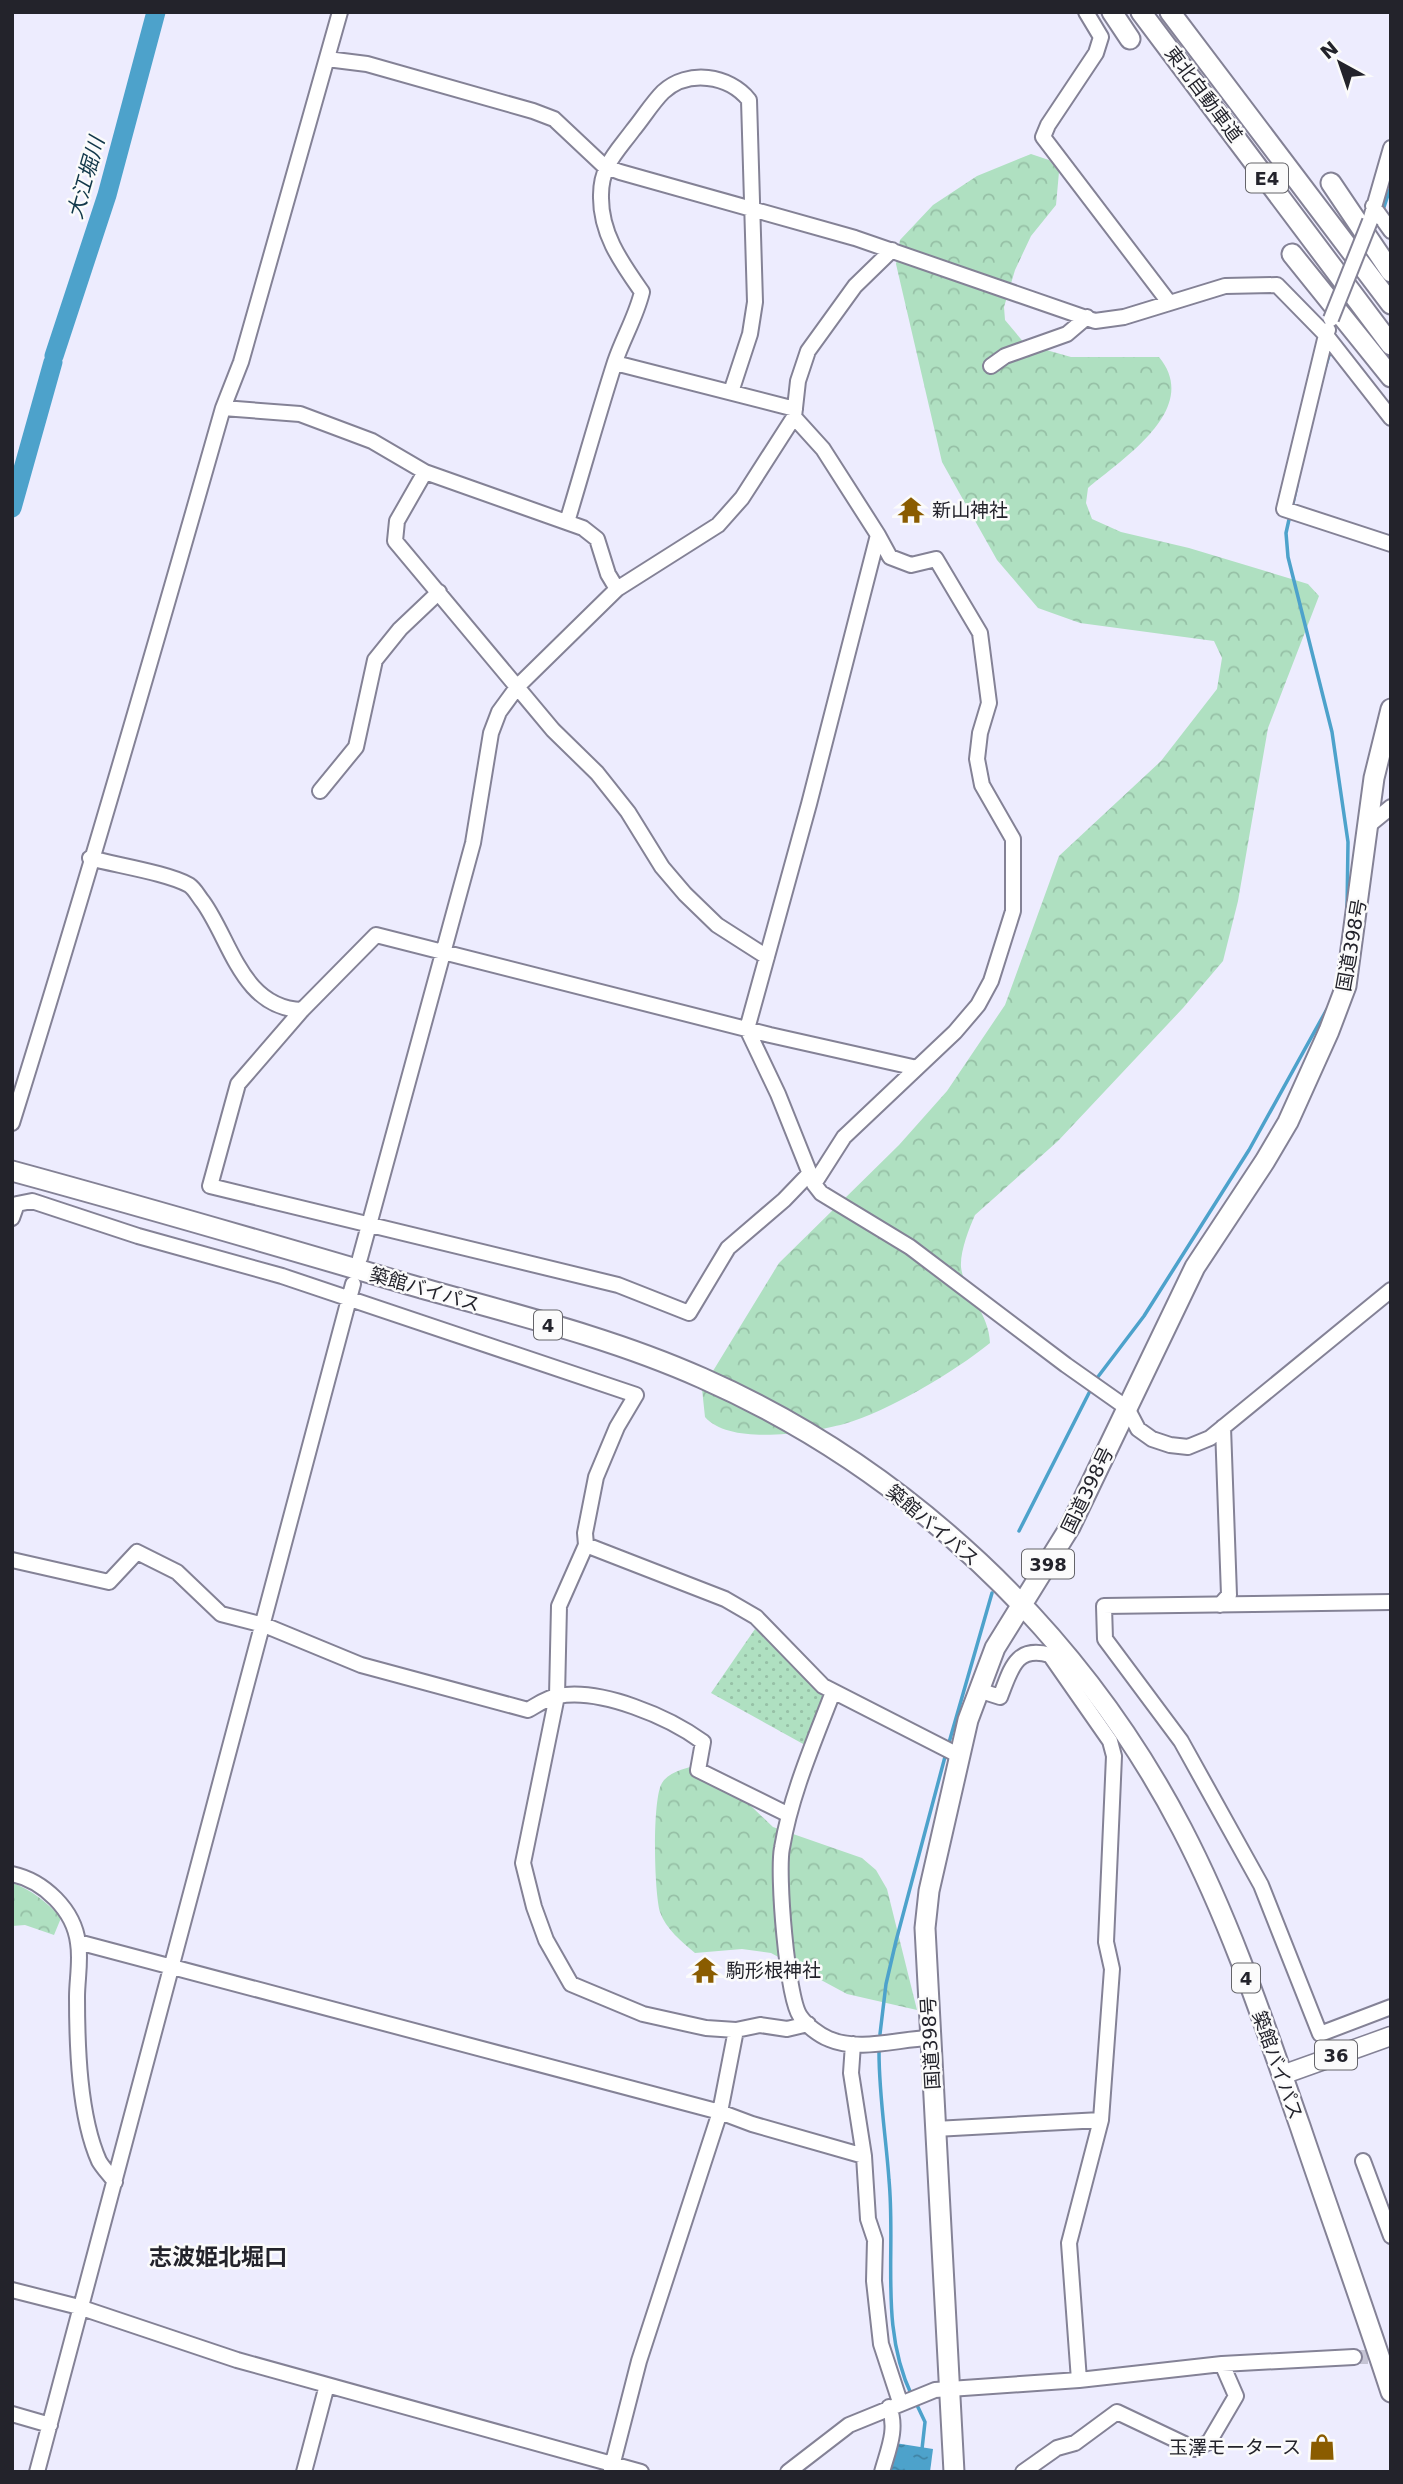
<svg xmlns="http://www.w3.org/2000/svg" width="1403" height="2484" font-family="'DejaVu Sans','Noto Sans JP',sans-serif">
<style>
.forest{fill:url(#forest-crowns)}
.park{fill:url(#park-dots)}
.water{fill:url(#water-ripples)}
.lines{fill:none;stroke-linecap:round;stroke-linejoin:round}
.stream{stroke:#4da2cb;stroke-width:3.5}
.river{stroke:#4da2cb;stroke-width:19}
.minor-tunnel{stroke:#c5c4d4;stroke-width:14;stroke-dasharray:14 7;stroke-linecap:butt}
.minor-casing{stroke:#848296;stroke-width:18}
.major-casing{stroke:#848296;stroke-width:21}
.highway-casing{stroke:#848296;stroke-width:23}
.minor{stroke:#fff;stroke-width:14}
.major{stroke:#fff;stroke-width:18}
.highway{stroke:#fff;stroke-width:19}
.minor-bridge-casing{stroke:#848296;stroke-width:18;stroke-linecap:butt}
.minor-bridge{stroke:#fff;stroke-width:14}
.labels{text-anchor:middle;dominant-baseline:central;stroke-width:5;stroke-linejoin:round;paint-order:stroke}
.shield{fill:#fbfbfb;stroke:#646469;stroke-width:2}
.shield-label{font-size:18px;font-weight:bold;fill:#23232b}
.street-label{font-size:19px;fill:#23232b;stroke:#fbfbfb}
.poi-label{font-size:19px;fill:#23232b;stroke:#fbfbfb;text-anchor:start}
.water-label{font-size:21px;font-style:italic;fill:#113749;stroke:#fbfbfb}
.quarter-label{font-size:23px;font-weight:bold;fill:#23232b;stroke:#fbfbfb}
</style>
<defs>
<pattern id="forest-crowns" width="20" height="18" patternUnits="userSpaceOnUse" patternTransform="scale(1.75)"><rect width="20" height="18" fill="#afe0c1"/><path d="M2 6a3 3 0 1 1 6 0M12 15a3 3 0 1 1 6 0" fill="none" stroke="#96c0a6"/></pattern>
<pattern id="park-dots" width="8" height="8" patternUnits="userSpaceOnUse" patternTransform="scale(1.75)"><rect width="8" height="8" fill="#afe0c1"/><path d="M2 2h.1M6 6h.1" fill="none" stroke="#96c0a6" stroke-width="1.8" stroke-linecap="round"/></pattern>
<pattern id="water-ripples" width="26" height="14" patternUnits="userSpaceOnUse" patternTransform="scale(1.75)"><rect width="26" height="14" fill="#4da2cb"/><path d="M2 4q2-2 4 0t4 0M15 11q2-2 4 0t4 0" fill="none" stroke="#4084a5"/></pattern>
</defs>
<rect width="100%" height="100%" fill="#edecfe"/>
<path class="forest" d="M1031 154 1049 160 1059 172 1056 205 1031 236 1015 270 1004 307 1005 320 1025 344 1071 357H1159C1202 409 1122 459 1088 488L1086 503 1092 519 1121 532 1189 548 1308 584 1319 596 1268 728 1238 901 1223 961 1183 1008 1058 1141 975 1215C969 1229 960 1251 961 1267 964 1293 989 1312 990 1343 954 1372 889 1411 844 1424 810 1433 730 1446 705 1417L702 1389 779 1263 899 1145 947 1091 1005 1005 1059 856 1161 761 1217 689 1222 658 1214 641 1080 623 1038 608 997 560 942 462 896 264 900 240 933 205 977 176Z
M700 1764 727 1783 773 1827 862 1858 876 1870 887 1889 917 2010 847 1994 771 1953 742 1949 695 1953C681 1941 666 1929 660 1912 654 1892 652 1799 662 1783 669 1771 688 1768 700 1764Z
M12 1883C31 1889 48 1903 61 1918L54 1935 25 1925 12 1926Z"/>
<path class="park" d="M755 1629 825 1696 805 1745 711 1693Z"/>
<path class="water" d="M895 2443 933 2449 930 2472H889Z"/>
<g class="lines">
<path class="stream" d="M1382 213 1391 186
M1325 368 1331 349
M1292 508 1297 485
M1290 515 1286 533 1288 557 1332 732 1348 842 1347 910
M1094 1382 1144 1316 1249 1150 1327 1009
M1019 1531 1091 1389
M948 1746 992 1593
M880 2034 886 1984 896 1941 946 1753
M879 2052C879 2096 886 2137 889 2180 896 2253 879 2328 912 2396
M916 2403 925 2422 922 2449"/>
<path class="river" d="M54 356 107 195 156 12
M12 508 53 362"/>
<path class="minor-tunnel" d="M1354 2357H1391"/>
<defs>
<path id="minor" d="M1086 12 1101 37 1096 53 1048 125 1043 137 1168 301
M327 59 367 64 533 111 554 119 604 166 620 172 855 238 1095 321 1124 317 1225 286 1277 285 1326 335 1284 509 1391 544
M1373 206 1391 231
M1370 221 1391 148
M1328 330 1326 335 1391 418
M615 363 795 409
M991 366 1005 356 1067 334 1087 317
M223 408 300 414 372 441 425 472 583 528 597 539 608 574 617 589
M794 417 823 449 878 535 809 804 747 1029 778 1094 814 1184 821 1193 910 1247 1066 1365 1127 1408 1138 1429 1152 1439 1170 1445 1188 1447 1210 1438 1391 1290
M425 472 397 521 395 541 553 730 597 773 628 812 662 867 685 894 717 925 767 957
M567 522C583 469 598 415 615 362 623 338 636 317 642 292 621 262 600 233 601 195 601 166 616 153 633 130 643 118 652 103 663 92 688 69 729 75 749 100L755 302 750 334 731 392
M320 791 356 747 375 660 400 629 439 592
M1369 825 1391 807
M90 858C115 865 168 873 189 885 195 889 198 896 203 902 231 941 242 1008 302 1010
M12 1123C86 886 155 647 223 408L241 362 340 12
M810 1173 784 1200 728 1248 689 1313 618 1285 210 1186 238 1084 302 1010 376 935 770 1035 917 1068
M814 1184 844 1137 955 1032 978 1005 991 981 1013 911V839L982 785 977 759 980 733 989 703 980 633 936 559 911 565 890 557 878 535
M12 1218 17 1204 32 1201 138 1236 282 1276 636 1395 617 1427 596 1477 585 1533 586 1545 559 1606 557 1696 523 1863 534 1907 546 1940 571 1984 643 2014 706 2028 736 2030 760 2025 787 2029 808 2024
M360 1258 473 843 491 733 499 712 518 686 617 589 718 525 742 498 794 417 798 381 808 351 855 286 892 250
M586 1545 725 1599 756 1617 823 1686 960 1756
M12 1560 109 1582 137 1552 177 1572 221 1614 264 1625 361 1665 528 1710C537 1705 548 1697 558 1696 601 1688 669 1717 703 1742L698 1770 789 1815
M1391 1602 1104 1606 1105 1639 1181 1741 1261 1885 1320 2034 1391 2007
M1220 1605 1229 1595 1223 1427
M978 1690 1000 1697C1011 1670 1015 1645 1050 1655L1110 1741 1114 1756 1106 1942 1112 1969 1101 2120 1069 2243 1079 2380
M833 1692C814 1742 791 1794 782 1848 777 1873 787 1997 800 2016 806 2025 819 2035 829 2039 859 2052 898 2039 929 2038
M12 1874C44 1881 74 1910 78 1943 81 1960 77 1980 77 1997 77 2046 79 2116 99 2161 103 2168 110 2175 115 2182
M78 1942 720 2112 752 2124 864 2156
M853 2044 851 2073 864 2156 868 2219 875 2240 874 2281 881 2344 900 2402
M935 2129 1101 2120
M1363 2161 1391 2236
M12 2290 79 2307 237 2360 641 2472
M12 2414 50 2425
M611 2470 639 2361 720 2112 736 2030
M37 2472 353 1284
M304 2472 327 2385
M788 2472 849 2425 935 2390 1079 2380 1222 2364 1354 2357
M882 2472C888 2450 898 2429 889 2407
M1023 2472 1057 2448 1075 2443 1117 2412 1195 2449 1209 2442 1236 2396 1222 2364"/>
<path id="major" d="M1282 2075 1391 2036"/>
<path id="highway" d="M1112 12 1130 39
M1141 12 1391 345
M1170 12 1391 304
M1331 183 1391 272
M1292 254 1391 377
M12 1171C144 1207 275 1245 407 1284 505 1312 608 1336 702 1378 906 1468 1079 1631 1182 1829 1231 1923 1265 2026 1300 2126 1330 2215 1362 2303 1391 2392
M954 2472 925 1928 929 1891 968 1720 995 1648 1070 1527 1195 1267 1265 1161 1288 1122 1329 1031 1346 986 1374 778 1391 709"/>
</defs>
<use href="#minor" class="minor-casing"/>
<use href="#major" class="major-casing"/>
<use href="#highway" class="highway-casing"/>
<use href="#minor" class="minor"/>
<use href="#major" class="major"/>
<use href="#highway" class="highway"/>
<defs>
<path id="minor-bridge" d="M1331 319 1370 221"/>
</defs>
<use href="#minor-bridge" class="minor-bridge-casing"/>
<use href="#minor-bridge" class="minor-bridge"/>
</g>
<defs>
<symbol id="temple-bare" viewBox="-9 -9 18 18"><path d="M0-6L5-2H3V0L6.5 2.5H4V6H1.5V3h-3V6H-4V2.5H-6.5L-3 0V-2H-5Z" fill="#8a5c00" stroke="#fbfbfb" stroke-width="2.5" paint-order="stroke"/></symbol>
<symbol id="shop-bare" viewBox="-9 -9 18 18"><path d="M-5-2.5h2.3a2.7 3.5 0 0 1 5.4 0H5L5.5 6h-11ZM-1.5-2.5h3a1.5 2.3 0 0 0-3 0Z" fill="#8a5c00" stroke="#fbfbfb" stroke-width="2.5" paint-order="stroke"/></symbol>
</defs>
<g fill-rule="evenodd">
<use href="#temple-bare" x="892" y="491" width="38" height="38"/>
<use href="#temple-bare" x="686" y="1951" width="38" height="38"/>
<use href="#shop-bare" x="1303" y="2428" width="38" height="38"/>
</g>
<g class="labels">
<g class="shield">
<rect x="1246" y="163.5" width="42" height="29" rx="5"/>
<rect x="534" y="1310.5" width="28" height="29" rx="5"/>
<rect x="1022" y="1549.5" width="52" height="29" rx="5"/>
<rect x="1232" y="1963.5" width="28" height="29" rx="5"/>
<rect x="1315" y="2040.5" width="42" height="29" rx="5"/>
</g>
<g class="shield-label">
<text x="1267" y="178">E4</text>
<text x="548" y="1325">4</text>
<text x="1048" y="1564">398</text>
<text x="1246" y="1978">4</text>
<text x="1336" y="2055">36</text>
</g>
<g class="street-label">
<text transform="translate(1204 94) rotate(53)">東北自動車道</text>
<text transform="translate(1351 945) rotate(-80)">国道398号</text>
<text transform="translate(425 1289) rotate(16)">築館バイパス</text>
<text transform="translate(1087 1490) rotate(-64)">国道398号</text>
<text transform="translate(933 1525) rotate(40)">築館バイパス</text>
<text transform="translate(930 2043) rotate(-93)">国道398号</text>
<text transform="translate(1278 2065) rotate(70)">築館バイパス</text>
</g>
<g class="poi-label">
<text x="932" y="510">新山神社</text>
<text x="726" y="1970">駒形根神社</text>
<text x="1301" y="2447" text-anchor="end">玉澤モータース</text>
</g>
<g class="water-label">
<text transform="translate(86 178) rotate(-74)">大江堀川</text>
</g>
<g class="quarter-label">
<text x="218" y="2257">志波姫北堀口</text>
</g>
</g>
<rect width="1403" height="2484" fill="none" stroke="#23232b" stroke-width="28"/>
<g transform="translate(1340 63) rotate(320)" stroke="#fbfbfb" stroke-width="5" paint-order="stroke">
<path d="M0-5L12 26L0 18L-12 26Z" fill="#23232b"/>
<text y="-10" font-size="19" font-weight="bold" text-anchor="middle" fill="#23232b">N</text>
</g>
</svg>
